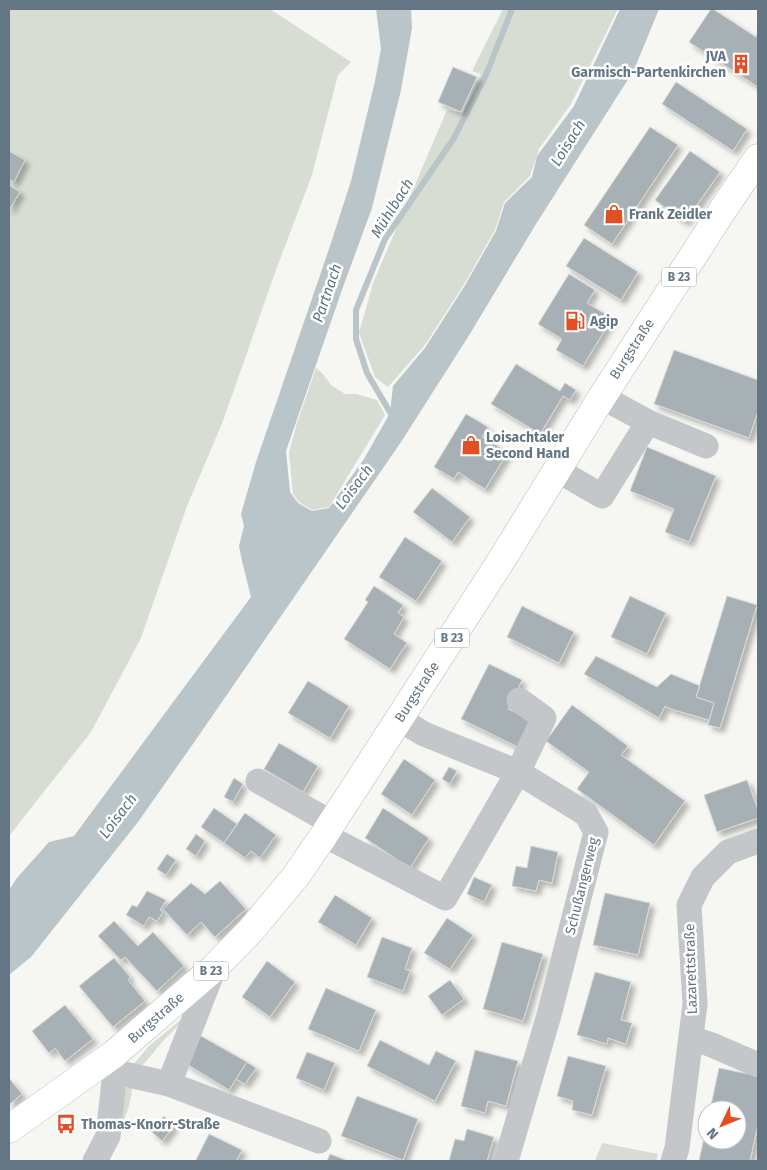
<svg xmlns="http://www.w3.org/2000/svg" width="767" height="1170" font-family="'Fira Sans',sans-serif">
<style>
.green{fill:#d7ddd3}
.water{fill:#bac5c9}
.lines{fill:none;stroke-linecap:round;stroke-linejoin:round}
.stream{stroke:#bac5c9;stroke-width:6}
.building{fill:#a7b0b5;stroke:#d7d7d5;filter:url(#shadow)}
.major-casing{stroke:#b6babe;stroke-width:29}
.minor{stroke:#c3c7ca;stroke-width:25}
.major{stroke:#fff;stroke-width:28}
.labels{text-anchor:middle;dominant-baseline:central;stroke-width:5;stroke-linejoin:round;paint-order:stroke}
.shield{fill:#fff;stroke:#929fa8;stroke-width:1}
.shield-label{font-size:12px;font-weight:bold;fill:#647683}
.poi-label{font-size:14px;font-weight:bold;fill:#647683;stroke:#fff;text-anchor:start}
.street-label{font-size:14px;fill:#647683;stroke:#fff}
.water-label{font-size:15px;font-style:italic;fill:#607780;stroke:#fff}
</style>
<defs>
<filter id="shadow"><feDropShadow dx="4.5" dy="4.5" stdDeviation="2.5" flood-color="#0004"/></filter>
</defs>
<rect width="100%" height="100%" fill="#f6f6f2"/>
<path class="green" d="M9 9H270L351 62 338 75 312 175 277 267 223 421 187 506 141 638 91 732 9 836Z
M503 9H618L571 104 539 149 530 176 504 202 495 230 463 286 425 345 388 387 375 377 359 333 373 283 447 110 463 113 481 74 472 71Z
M316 368 323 374 331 385 345 394H356L377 400 385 415 329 507 312 510 299 502 293 494 289 452 297 423Z
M195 1008 192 1012 164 1040 137 1072 131 1067 149 1046Z
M132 1087C132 1098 126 1121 118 1129L124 1089Z
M602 1143 658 1154 656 1161H595Z"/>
<path class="water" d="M376 9H411L412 28 401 90 372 208 343 287 286 451 290 492 298 503 312 511 329 508 364 459 390 413 393 386 425 348 464 287 496 231 505 203 532 177 537 156 574 106 620 9H659L634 70 536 224 468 337 401 442 195 741 138 822 31 957 9 975V890L17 878 49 842 74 836 251 597 242 561 239 546 244 526 241 514 256 462 330 246 351 181 375 81 381 49Z"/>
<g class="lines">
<path class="stream" d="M394 419 367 373 356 339V310L385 239 454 138 486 75 512 9"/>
</g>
<path class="building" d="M711 9H713L756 37 758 33V87L689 42Z
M453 67 477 77 461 112 438 102Z
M676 82 747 129 733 151 662 104Z
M650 127 678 145 612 244 584 225Z
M9 151 25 160 14 182 9 179Z
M690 151 720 172 685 222 655 200Z
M9 185 20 192 9 210Z
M584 238 638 272 621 300 566 266Z
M569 274 595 290 587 303 612 318 583 366 556 350 562 339 538 324Z
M674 350 758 380V411L749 438 654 404Z
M516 364 560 391 565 383 576 390 570 400 563 396 540 434 491 404Z
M466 414 488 427 482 437 508 452 485 489 458 472 454 479 434 467Z
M647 447 716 476 689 542 665 532 674 509 630 491Z
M432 488 470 517 452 542 413 512Z
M405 537 442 561 416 601 379 577Z
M374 586 403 605 398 613 404 617 394 634 407 643 390 669 344 639 368 602 365 600Z
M630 596 666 613 647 654 611 637Z
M727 596 757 605 720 728 708 725 714 703 696 697Z
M522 606 574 632 559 663 507 637Z
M596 656 657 687 671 674 700 686 696 697 714 703 709 720 671 709 665 706 659 718 584 674Z
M489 664 522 680 508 709 533 721 520 748 461 719Z
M308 681 349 706 330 738 288 713Z
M572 705 628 746 621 755 685 801 654 845 577 789 589 772 546 741Z
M279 743 318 766 303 792 264 769Z
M404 759 435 780 412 815 381 794Z
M449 767 457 771 450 784 442 779Z
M234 778 243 784 233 802 224 797Z
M747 780 758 810V818L717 832 704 795Z
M214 808 237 824 224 843 201 827Z
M383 808 429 838 410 868 365 838Z
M245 813 276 835 260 858 251 851 245 858 224 843Z
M196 834 205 841 196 856 186 849Z
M531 846 558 852 552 883 539 880 536 891 512 886 516 866 527 868Z
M167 854 176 860 166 875 157 869Z
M474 877 492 885 484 902 467 894Z
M220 881 246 909 215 937 201 922 187 935 163 909 191 883 205 894Z
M147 891 166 900 160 910 163 912 157 921 149 917 144 926 126 915 132 905 137 907Z
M605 893 650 903 638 955 593 945Z
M335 895 372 918 356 945 318 922Z
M447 918 473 935 450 969 424 953Z
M114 921 138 946 153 932 184 966 157 991 125 957 121 960 98 936Z
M382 937 412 948 405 969 410 971 403 991 367 977Z
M502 942 543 954 523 1021 483 1009Z
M114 958 130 977 128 980 145 1001 113 1027 79 986Z
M267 961 295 982 270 1017 242 997Z
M595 972 631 982 621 1020 632 1023 626 1044 608 1038 607 1044 577 1035Z
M450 980 464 999 442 1015 428 996Z
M326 988 376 1010 359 1051 308 1029Z
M65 1005 93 1039 65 1061 55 1048 49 1053 32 1031Z
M201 1036 247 1062 229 1090 185 1063Z
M380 1040 429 1065 436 1051 456 1061 435 1101 367 1066Z
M475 1050 518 1061 506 1106 488 1101 485 1113 461 1106Z
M307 1052 335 1063 324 1090 296 1078Z
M568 1056 606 1066 592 1115 572 1110 573 1101 557 1096Z
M247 1062 256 1068 245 1084 236 1079Z
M719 1068 758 1076V1124L750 1161H699L707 1124V1140H737V1110H710Z
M9 1078 22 1094 9 1105Z
M357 1096 418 1119 403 1160 341 1136Z
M164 1116 174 1126 162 1141 151 1131Z
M467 1129 494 1137 487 1161H449L455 1139 464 1141Z
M209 1134 242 1150 236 1161H199L196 1160Z
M330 1154 348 1161H327Z"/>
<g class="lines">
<defs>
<path id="major" d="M9 1129 114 1054 214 968 251 930 296 876 324 835 399 719 499 564 602 397 726 205 758 158"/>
</defs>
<use href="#major" class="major-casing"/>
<path class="minor" d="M602 397 648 422 706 446
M557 470 602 496 648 422
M399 719 424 734 518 772 586 814 596 832 549 1015 506 1161
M258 781 332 823
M324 835 445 898 518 772 544 718 519 700
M691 1038 712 1045 758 1065
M115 1072 169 1084 214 968
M169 1084 319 1141
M95 1161 108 1136 115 1072 114 1055
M673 1161 677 1148 695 1004 689 905 703 877 728 852 758 841"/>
<use href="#major" class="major"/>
</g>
<defs>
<symbol id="building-bare" viewBox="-9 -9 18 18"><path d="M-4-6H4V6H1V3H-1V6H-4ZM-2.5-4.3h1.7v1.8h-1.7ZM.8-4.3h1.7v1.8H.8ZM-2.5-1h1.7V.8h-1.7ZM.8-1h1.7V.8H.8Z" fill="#e34f24" stroke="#fff" stroke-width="2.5" paint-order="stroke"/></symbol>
<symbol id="shop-bare" viewBox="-9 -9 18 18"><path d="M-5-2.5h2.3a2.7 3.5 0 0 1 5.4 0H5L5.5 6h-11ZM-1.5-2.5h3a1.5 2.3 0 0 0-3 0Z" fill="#e34f24" stroke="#fff" stroke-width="2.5" paint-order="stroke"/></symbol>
<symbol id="fuel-bare" viewBox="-9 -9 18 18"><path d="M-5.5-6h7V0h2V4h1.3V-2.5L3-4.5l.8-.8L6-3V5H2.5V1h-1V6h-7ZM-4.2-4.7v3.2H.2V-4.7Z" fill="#e34f24" stroke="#fff" stroke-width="2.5" paint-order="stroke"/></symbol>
<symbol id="bus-bare" viewBox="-9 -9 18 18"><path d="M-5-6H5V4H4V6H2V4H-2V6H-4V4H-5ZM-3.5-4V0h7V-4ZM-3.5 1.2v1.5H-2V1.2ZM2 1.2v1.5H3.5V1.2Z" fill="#e34f24" stroke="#fff" stroke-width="2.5" paint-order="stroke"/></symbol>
</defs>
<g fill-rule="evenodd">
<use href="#building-bare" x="727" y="50" width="28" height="28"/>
<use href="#shop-bare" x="600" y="200" width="28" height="28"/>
<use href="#fuel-bare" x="561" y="307" width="28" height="28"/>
<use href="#shop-bare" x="457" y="431" width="28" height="28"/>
<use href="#bus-bare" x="52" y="1110" width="28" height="28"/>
</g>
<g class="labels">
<g class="shield">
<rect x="661.5" y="267.5" width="35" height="19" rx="4"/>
<rect x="434.5" y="628.5" width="35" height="19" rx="4"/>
<rect x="193.5" y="961.5" width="35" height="19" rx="4"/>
</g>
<g class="shield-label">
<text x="679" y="277">B 23</text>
<text x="452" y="638">B 23</text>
<text x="211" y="971">B 23</text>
</g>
<g class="poi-label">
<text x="726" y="56" text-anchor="end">JVA<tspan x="726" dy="16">Garmisch-Partenkirchen</tspan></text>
<text x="629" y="214">Frank Zeidler</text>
<text x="590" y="321">Agip</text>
<text x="486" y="437">Loisachtaler<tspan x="486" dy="16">Second Hand</tspan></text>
<text x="81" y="1124">Thomas-Knorr-Straße</text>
</g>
<g class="street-label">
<text transform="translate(632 349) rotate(-57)">Burgstraße</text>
<text transform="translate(417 692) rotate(-57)">Burgstraße</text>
<text transform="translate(582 886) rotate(-76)">Schußangerweg</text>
<text transform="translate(691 969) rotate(-92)">Lazarettstraße</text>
<text transform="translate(156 1018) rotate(-41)">Burgstraße</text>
</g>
<g class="water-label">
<text transform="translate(568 143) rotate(-58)">Loisach</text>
<text transform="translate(392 208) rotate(-58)">Mühlbach</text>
<text transform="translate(327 293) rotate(-71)">Partnach</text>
<text transform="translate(354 487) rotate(-53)">Loisach</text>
<text transform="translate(118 816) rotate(-53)">Loisach</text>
</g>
</g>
<rect width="767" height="1170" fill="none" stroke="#647683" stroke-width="20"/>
<g transform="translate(722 1125) rotate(227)"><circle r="24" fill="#ffffff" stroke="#c1c8cd"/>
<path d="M0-4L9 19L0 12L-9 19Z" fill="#e34f24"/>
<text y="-8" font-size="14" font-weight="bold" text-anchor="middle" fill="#647683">N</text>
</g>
</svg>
